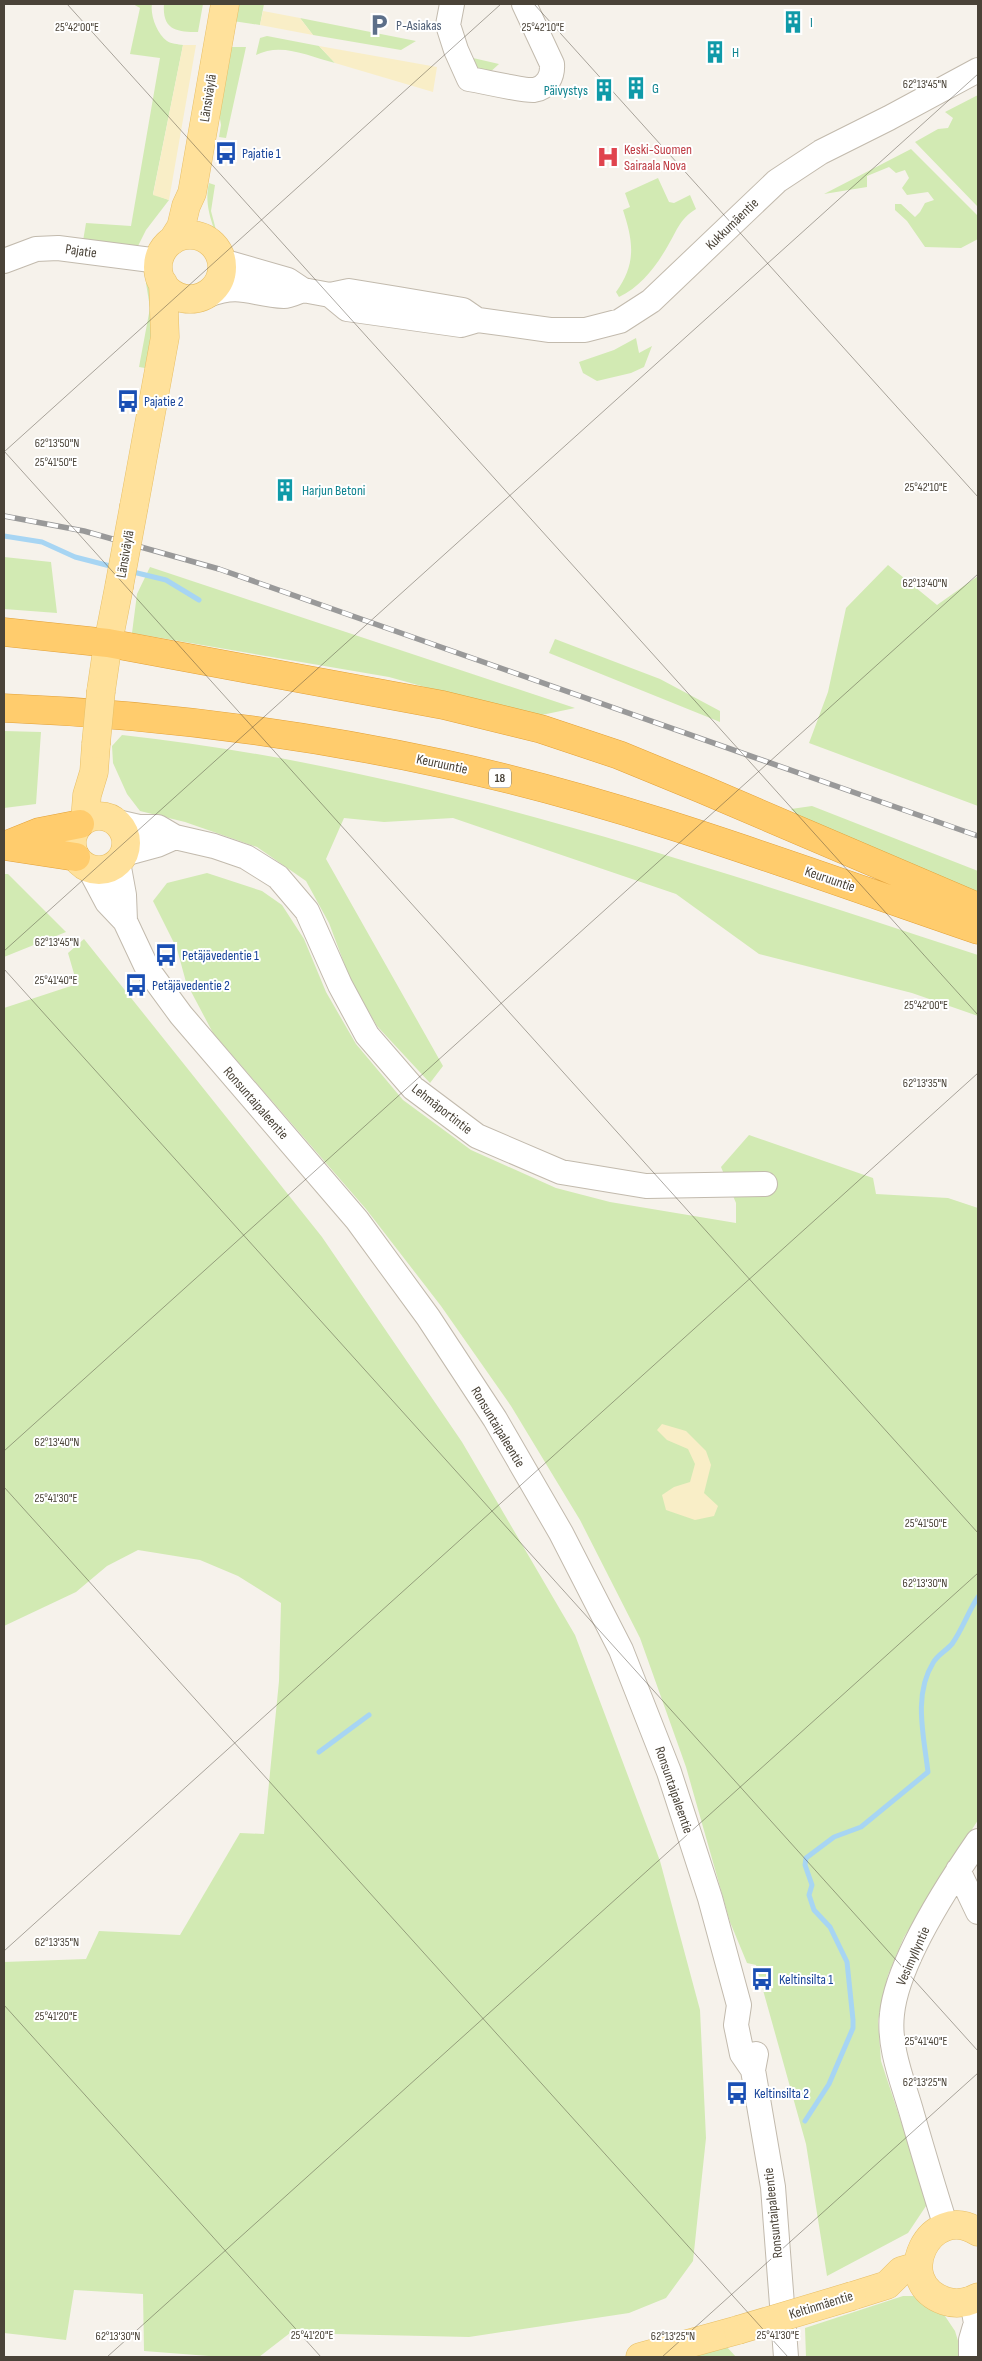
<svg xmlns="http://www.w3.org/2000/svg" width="982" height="2361" font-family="'Sofia Sans Condensed',sans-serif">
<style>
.green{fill:#d2eab3}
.sand{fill:#f9eec7}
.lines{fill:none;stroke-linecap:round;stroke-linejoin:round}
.stream{stroke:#a7d5f3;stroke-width:5}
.minor-casing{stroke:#c2baad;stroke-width:26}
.major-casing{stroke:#e7bf67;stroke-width:29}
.highway-casing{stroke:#e2a139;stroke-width:29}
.minor{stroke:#fff;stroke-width:24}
.major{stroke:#ffe19b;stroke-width:28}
.highway{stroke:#ffcc6d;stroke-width:28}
.rail-casing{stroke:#999;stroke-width:5.5}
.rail{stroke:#fff;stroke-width:4;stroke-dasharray:11;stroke-linecap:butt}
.major-bridge-casing{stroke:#e7bf67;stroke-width:29;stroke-linecap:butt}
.major-bridge{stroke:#ffe19b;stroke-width:28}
.ticks{fill:none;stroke:#4a4338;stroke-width:1;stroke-opacity:0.45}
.labels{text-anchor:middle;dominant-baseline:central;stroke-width:4;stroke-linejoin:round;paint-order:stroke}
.shield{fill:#fff;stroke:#807b74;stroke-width:1}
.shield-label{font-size:12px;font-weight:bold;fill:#4a4338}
.culture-label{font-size:14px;fill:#0d838f;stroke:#fff;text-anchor:start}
.service-label{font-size:14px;fill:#4e5e75;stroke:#fff;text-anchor:start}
.street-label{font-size:14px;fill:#4a4338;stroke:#fff}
.health-label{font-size:14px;fill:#be3a42;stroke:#fff;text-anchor:start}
.transit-label{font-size:14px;fill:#164399;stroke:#fff;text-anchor:start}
.ticks-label{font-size:12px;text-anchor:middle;fill:#4a4338;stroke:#fff;stroke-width:4;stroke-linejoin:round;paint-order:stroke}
</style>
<rect width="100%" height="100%" fill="#f6f2eb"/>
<path class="green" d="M133 4H152C150 15 157 34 167 41 171 44 178 44 183 45L153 194 169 200 146 230 137 248 83 241 86 223 131 226 160 58 130 54 140 8Z
M164 4H203L198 32C177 32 162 30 164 4Z
M237 4H264L260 25 233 21Z
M300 18 416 41 401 50 313 35Z
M267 36 319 46 335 63C308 56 281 42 256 55L260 38Z
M229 47H246L226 138 219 137 221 125 219 113Z
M473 58 499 64 488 74 478 69Z
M978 95V207L915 142 938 129 948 128 953 118 945 112Z
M911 149 978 216V239L961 248 925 247 907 221 895 210V204H901L915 217 920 212 925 203 934 200 928 192 907 195 902 188 909 178 905 170 896 173 889 167 867 176V187L824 194Z
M658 178 669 202 674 203 690 195 696 209C679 219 676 233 666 249 654 269 640 287 619 297L616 292C637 263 633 241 623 210L630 207 625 193Z
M209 183 215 185 211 211 216 230 214 229C209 214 205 200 209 183Z
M147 280 151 282 153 329 145 368 139 367 150 308 146 283Z
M636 338 639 353 652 346 644 367 631 373 597 381 583 373 579 362 614 350Z
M4 557 51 562 57 613 4 609Z
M888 565 937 605 978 576V806L809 743 828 692 846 608Z
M150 567 575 708 532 717 389 677 132 633 137 594Z
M555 639 660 679 720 711V722L549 653Z
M4 731 41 732 36 804 4 808Z
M122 735C417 767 698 864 978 955V1016L912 993 759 954 676 894 453 818 384 822 344 818 326 859 443 1066 430 1083 377 1026 350 979 329 923 306 881 257 847 185 822 140 811 127 794 113 763 112 746Z
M812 806 978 871V894L804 821 791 809Z
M207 873 262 891 282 905 304 939 326 992 356 1044 403 1100 471 1150 556 1188 610 1202 736 1223V1203L721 1167 749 1135 873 1178 876 1194 948 1198 978 1208V1820L904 1937 888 1975 878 2021 881 2061 928 2203 908 2233 827 2276 806 2144 756 1965 747 1963 730 1922 686 1767 640 1638 580 1520 511 1406 441 1306 366 1209 213 1033 186 982 177 949 153 901 167 883Z
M4 874H8L66 932 4 957Z
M84 939 322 1237 462 1442 575 1635 660 1861 700 2010 706 2138 693 2261 666 2298 629 2313 469 2337 290 2333 259 2357H222L144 2351 143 2294 74 2290 66 2340 4 2333V1962L86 1959 99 1931 180 1935 240 1833 264 1834 279 1681 281 1603 238 1576 200 1560 138 1550 107 1566 76 1592 4 1626V1008L77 984 68 953Z
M903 2296H918L945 2316 955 2331 963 2357H806L805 2328Z
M726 2346 736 2357H685Z"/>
<path class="sand" d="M263 11 300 18 313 35 260 25Z
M183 45H196L169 200 153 195Z
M319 46 437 67 433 92 335 63Z
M662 1424 686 1431 706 1451 711 1465 704 1493 718 1506 714 1516 695 1520 666 1510 662 1495 674 1487 690 1482 695 1464 688 1449 667 1440 657 1430Z"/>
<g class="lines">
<path class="stream" d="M4 536 42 542 75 557 114 567
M129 571 166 580 199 600
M319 1752 369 1715
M805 2121 829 2084 853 2028V2020L847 1962 830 1927 814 1910 809 1895 812 1885 805 1865 806 1858 834 1837 861 1827 928 1772C924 1737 913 1695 933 1663 937 1655 946 1651 952 1644 962 1630 968 1612 978 1597"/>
<defs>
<path id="minor" d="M452 4 448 25 456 50 469 79C483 81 523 91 534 90 547 88 553 76 552 64L524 4
M4 261 36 249 58 248 159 261
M222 261 288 280 303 290 330 295 349 291 398 299 463 310 476 319
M208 295C241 282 253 295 284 296 290 296 297 292 303 290
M330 295 347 309 461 325 478 320 550 330H585L620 321 651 301 777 181 821 152 889 118 978 70
M117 822 139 827H158L175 837 214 846 246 857 278 877 307 911 340 985 367 1035 413 1088 477 1136 561 1172 646 1186 765 1184
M124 854 157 845 175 837
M118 862 124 895 125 921
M89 868 107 902 125 921 148 970 181 1015 357 1220 428 1317 495 1419 561 1533 621 1650 669 1772 710 1898 739 2005 736 2025 742 2054 753 2070
M958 1870 978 1912
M756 2054 753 2070 773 2187 786 2357
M946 2227C934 2189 923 2152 912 2114 903 2082 888 2047 892 2014 897 1963 949 1883 978 1841
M971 2357V2340L976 2323 972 2301"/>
<path id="major" d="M158 267a32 32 0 1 1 64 0a32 32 0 1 1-64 0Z
M172 241 181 227 186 206 192 193 225 4
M134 506 165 337 163 283
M101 691 108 643 119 587
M72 843a27 27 0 1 1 54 0a27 27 0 1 1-54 0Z
M85 820 87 795 94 772 96 744
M978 2232C930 2201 890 2282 945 2301 957 2305 967 2303 978 2297
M852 2296 887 2285 901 2271 918 2266
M640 2357 738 2330"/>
<path id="highway" d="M4 632 108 643 443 705 541 729 619 755 702 789 978 907
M4 708C151 714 300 733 444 764 626 803 802 870 978 930
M4 846 39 832 80 824
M4 846 76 857"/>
</defs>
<use href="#minor" class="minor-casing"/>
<use href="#major" class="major-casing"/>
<use href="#highway" class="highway-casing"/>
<use href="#minor" class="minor"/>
<use href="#major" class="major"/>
<use href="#highway" class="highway"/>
<defs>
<path id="rail" d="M4 516 84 531 219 569 978 836"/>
</defs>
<use href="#rail" class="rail-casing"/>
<use href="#rail" class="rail"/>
<defs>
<path id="major-bridge" d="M119 587 134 506
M96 744 101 691
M738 2330 852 2296"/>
</defs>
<use href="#major-bridge" class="major-bridge-casing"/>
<use href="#major-bridge" class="major-bridge"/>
</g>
<path class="ticks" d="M67 4 978 1015M534 4 978 497M4 451 978 1533M4 452 501 4M4 951 978 74M4 969 978 2051M4 1451 978 574M4 1487 788 2357M4 1951 978 1073M4 2005 321 2357M107 2357 978 1573M662 2357 978 2073"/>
<defs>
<symbol id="building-bare" viewBox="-9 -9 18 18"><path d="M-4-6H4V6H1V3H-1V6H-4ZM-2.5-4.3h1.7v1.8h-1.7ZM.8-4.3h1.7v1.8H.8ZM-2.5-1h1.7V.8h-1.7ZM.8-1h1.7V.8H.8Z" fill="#0f9aa8" stroke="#fff" stroke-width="2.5" paint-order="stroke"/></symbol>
<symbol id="parking-bare" viewBox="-9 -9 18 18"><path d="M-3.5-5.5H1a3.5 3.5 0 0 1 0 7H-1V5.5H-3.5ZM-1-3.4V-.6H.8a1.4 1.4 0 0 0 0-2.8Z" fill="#5c6f8a" stroke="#fff" stroke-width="2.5" paint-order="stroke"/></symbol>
<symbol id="bus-bare" viewBox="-9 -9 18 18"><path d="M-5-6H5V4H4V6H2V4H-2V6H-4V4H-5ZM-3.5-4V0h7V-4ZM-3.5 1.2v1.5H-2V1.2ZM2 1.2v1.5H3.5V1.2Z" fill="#1a4fb4" stroke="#fff" stroke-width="2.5" paint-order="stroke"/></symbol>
<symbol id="hospital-bare" viewBox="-9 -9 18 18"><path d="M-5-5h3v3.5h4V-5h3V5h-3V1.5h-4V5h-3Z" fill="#e0444e" stroke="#fff" stroke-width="2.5" paint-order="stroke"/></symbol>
</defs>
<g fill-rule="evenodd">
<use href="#building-bare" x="777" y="6" width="32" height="32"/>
<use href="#parking-bare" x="363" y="9" width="32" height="32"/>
<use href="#building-bare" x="699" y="36" width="32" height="32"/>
<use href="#building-bare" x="620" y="72" width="32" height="32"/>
<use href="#building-bare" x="588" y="74" width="32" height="32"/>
<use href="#bus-bare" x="210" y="137" width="32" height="32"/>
<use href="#hospital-bare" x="592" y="141" width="32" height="32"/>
<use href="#bus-bare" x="112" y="385" width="32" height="32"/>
<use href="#building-bare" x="269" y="474" width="32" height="32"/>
<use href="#bus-bare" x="150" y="939" width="32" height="32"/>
<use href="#bus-bare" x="120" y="969" width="32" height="32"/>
<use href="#bus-bare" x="746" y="1963" width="32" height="32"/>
<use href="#bus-bare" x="721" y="2077" width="32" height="32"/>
</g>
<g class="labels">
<rect class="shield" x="489" y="768.5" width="22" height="19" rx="4"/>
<g class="shield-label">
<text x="500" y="778">18</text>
</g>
<g class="culture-label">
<text x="810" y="22">I</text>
<text x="732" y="52">H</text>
<text x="652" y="88">G</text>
<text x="588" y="90" text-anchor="end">Päivystys</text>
<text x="302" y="490">Harjun Betoni</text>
</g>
<g class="service-label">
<text x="396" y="25">P-Asiakas</text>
</g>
<g class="street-label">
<text transform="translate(208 98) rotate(-81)">Länsiväylä</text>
<text transform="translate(732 224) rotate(-44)">Kukkumäentie</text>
<text transform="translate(81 251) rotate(8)">Pajatie</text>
<text transform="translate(125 554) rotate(-80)">Länsiväylä</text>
<text transform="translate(442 764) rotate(12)">Keuruuntie</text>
<text transform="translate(830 879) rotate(19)">Keuruuntie</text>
<text transform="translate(256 1103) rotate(49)">Ronsuntaipaleentie</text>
<text transform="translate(442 1109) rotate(38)">Lehmäportintie</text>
<text transform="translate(498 1427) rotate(59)">Ronsuntaipaleentie</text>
<text transform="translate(674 1790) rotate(71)">Ronsuntaipaleentie</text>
<text transform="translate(913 1956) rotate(-66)">Vesimyllyntie</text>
<text transform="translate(773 2213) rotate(-96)">Ronsuntaipaleentie</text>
<text transform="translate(821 2305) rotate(-17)">Keltinmäentie</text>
</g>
<g class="health-label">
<text x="624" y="149">Keski-Suomen<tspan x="624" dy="16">Sairaala Nova</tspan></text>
</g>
<g class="transit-label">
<text x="242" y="153">Pajatie 1</text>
<text x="144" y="401">Pajatie 2</text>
<text x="182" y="955">Petäjävedentie 1</text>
<text x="152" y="985">Petäjävedentie 2</text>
<text x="779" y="1979">Keltinsilta 1</text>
<text x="754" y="2093">Keltinsilta 2</text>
</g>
</g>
<g class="ticks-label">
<text x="77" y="31">25°42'00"E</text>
<text x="543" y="31">25°42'10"E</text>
<text x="925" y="88">62°13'45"N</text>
<text x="57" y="447">62°13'50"N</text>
<text x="56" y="466">25°41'50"E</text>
<text x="926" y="491">25°42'10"E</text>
<text x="925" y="587">62°13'40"N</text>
<text x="57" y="946">62°13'45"N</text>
<text x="56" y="984">25°41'40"E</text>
<text x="926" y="1009">25°42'00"E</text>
<text x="925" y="1087">62°13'35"N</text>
<text x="57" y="1446">62°13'40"N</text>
<text x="56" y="1502">25°41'30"E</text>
<text x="926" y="1527">25°41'50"E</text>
<text x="925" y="1587">62°13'30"N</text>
<text x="57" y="1946">62°13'35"N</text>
<text x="56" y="2020">25°41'20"E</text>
<text x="926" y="2045">25°41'40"E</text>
<text x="925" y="2086">62°13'25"N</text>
<text x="312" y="2339">25°41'20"E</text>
<text x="778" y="2339">25°41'30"E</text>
<text x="118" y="2340">62°13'30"N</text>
<text x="673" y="2340">62°13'25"N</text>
</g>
<rect width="982" height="2361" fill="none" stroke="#4a4338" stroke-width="10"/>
</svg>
